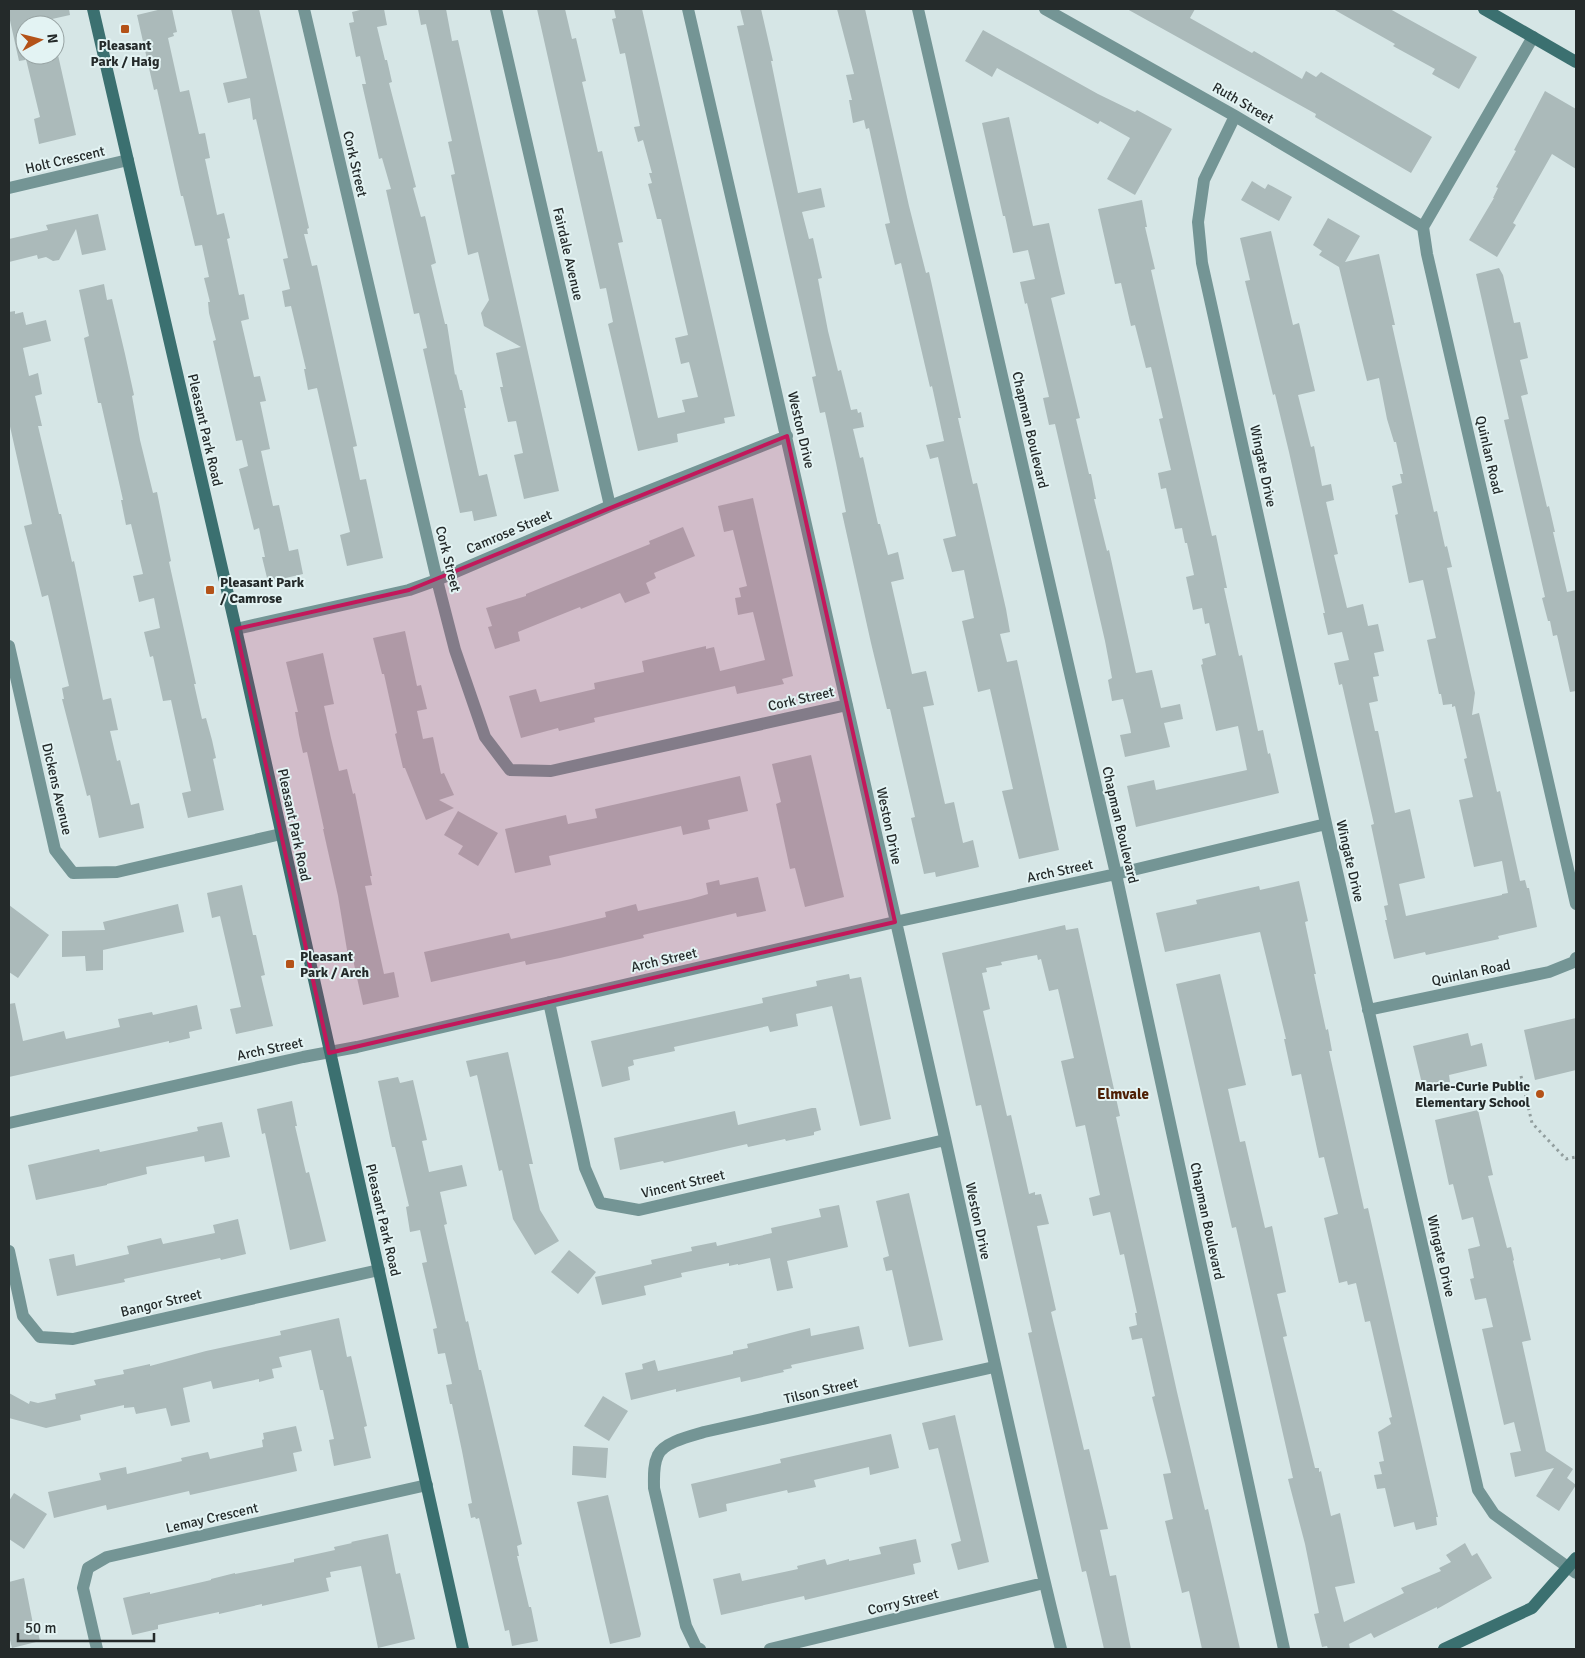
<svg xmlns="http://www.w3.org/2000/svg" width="1585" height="1658" font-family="Signika,sans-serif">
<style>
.building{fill:#abbaba}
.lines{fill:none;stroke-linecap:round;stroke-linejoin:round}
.path{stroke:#929e9e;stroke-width:3;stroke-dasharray:2.5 4;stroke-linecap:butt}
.street{stroke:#749595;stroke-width:12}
.secondary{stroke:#3b7070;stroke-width:12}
.marked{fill:#c2185b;fill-opacity:0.2;stroke:#c2185b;stroke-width:4;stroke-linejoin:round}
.poi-dot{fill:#b45218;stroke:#e3f3f3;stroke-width:2}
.labels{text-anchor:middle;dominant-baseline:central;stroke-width:4;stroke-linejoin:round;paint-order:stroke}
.poi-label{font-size:14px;font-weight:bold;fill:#242a2a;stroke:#e3f3f3;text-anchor:start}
.street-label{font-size:14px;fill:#242a2a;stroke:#e3f3f3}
.neighbourhood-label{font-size:15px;font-weight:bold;fill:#4e1f04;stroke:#e3f3f3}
</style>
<rect width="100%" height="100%" fill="#d6e6e6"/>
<path class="building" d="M9 9H69L70 15 25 25V60L19 61 9 16Z
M162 9H172L177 32 173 33 174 36 168 38 180 92 189 90 199 134 205 133 210 158 205 159 217 215 224 213 230 238 227 239 239 295 244 294 249 319 241 321 254 377 260 376 266 401 260 402 270 449 261 451 273 506 279 505 289 551 298 549 303 574 268 582 262 557H265L259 528 254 530 239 469 248 466 242 440 236 441 213 341 216 340 209 313 208 302H210L204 278 209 277 202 245 195 246 183 196H181L157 89 154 90 137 15Z
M231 9H259L309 228 307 229 308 234H304L312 266 317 265 357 446 353 447 356 461 360 480 366 479 383 558 347 566 340 535 350 532 317 388 308 390 304 369H306L291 306 285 307 282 291 290 289 283 259 288 258 256 119 253 120 250 98 228 103 223 83 247 78Z
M364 9H384L387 25 377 27 385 60H387L392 82 389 83 396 110 416 187 413 188 421 217 425 216 436 263 431 265 445 324H447L455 375 456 374 460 390H462L466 408H464L479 476 487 474 497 516 474 521 472 511 460 513 423 349 427 348 419 313 414 314 386 190 391 189 382 158 379 159 362 84H366L360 56 356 57 349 23 354 22 352 12Z
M418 9H446L452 41 458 40 559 491 524 499 514 455 523 453 516 421 508 422 500 387H503L496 353 521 347 484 326 481 313 489 300 478 252 468 255 451 175 455 174 448 142 452 141 426 24 421 25Z
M537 9H565L572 39 576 38 586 81 582 82 598 152 602 151 623 242 618 243 658 418 685 412 682 400 698 397 689 362 681 364 675 338 688 335 661 219H657L648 184 652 183 649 173H652L643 140 638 142 634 127 640 126 625 53 620 54 612 19 616 18 614 9H642L735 416 724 418 725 423 677 434 678 442 638 451 608 324 613 322 606 288 600 289Z
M740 9H761L773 61H771L798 193 821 188 825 207 802 212 809 239 813 238 822 278 818 279 828 331 838 371 841 370 851 410 857 409 858 413 861 412 864 427 853 429 860 458 863 457 878 524H880L888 555 898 552 904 579 891 582 912 674 926 671 934 705 923 707 945 804 954 802 963 843 973 840 979 867 936 877 935 872 924 874 911 818 915 817 890 709H887L871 643 842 513 846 512 836 463 825 412 820 413 812 377 816 376 804 322 737 26 744 25Z
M837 9H865L909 206 926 273 929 272 935 299 961 418H958L973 484 977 483 1006 609 1010 632 1000 634 1007 662 1017 660 1059 850 1019 859 1002 791 1013 789 990 689 978 692 962 621 974 618 964 570 952 572 943 539 956 536 938 457 930 459 926 445 944 441 932 386 930 387 901 263 895 265 885 224 890 223 869 128 866 129 864 120 853 123 849 100H852L846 75 854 74Z
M1127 9H1195L1190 18 1252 53 1254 51 1302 79 1306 71 1316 77 1321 72 1432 137 1411 173 1315 117 1316 114Z
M1333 9H1390L1477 57 1459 89 1432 74 1435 69 1393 46 1395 44Z
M983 30 1098 94 1135 112 1137 110 1172 129 1135 195 1107 179 1130 138 1100 121 1098 124 997 68 992 77 965 61Z
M25 55H58L76 135 39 144 34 119 40 117Z
M1545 91 1576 109V169L1552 154 1513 223 1516 225 1497 257 1469 240 1494 198H1493L1498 188 1496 187 1516 151 1514 150Z
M1009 117 1033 226 1049 223 1059 268 1065 294 1051 298 1080 418 1076 419 1089 474H1091L1096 499H1094L1107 551 1109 550 1136 673 1152 670 1161 708 1180 704 1183 719 1164 723 1170 747 1125 757 1120 735 1131 733 1130 727 1123 699 1112 701 1108 680 1112 678 1105 641 1055 424 1049 425 1043 398 1049 397 1027 303 1025 304 1020 282 1035 279 1028 250 1013 253 1005 216H1003L982 123Z
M1252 181 1265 189 1268 184 1292 197 1279 221 1241 200Z
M1142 200 1147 227H1145L1155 269 1151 270 1212 536 1216 535 1227 588H1224L1239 656 1242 655 1258 731 1263 730 1268 754 1270 753 1279 793 1136 827 1127 786 1154 780 1156 790 1247 770 1238 726 1216 731 1201 665 1203 664 1202 659 1216 655 1209 623 1205 624 1202 608 1193 610 1186 577 1194 575 1187 543H1185L1182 528 1175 529 1166 488 1161 489 1158 473 1171 470 1159 419 1163 418 1151 367 1146 368 1135 325 1131 326 1121 283 1115 284 1098 209Z
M98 214 106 250 82 255 76 229 59 260 53 261 46 257 38 259 37 255 9 262V239L48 230 46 225Z
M1328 218 1360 236 1345 262 1379 254 1395 325H1392L1434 512 1437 511 1445 547 1447 546 1452 567 1447 568 1475 693 1472 715 1479 713 1497 792 1500 791 1520 881 1525 880 1527 888H1529L1537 927 1498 936 1499 939 1426 955 1425 952 1394 959 1385 920H1387L1384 906 1388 905 1371 825 1374 824 1342 684 1339 685 1334 663 1349 660 1342 632 1328 635 1323 613H1325L1289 452 1275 394 1273 395 1245 281 1250 280 1240 238 1271 231 1293 325 1299 323 1315 391 1298 395 1311 447 1314 446 1322 486 1331 484 1334 500 1326 502 1338 554 1334 555 1347 608 1363 604 1368 626 1378 624 1384 651 1374 653 1379 676 1373 677 1378 701 1369 703 1375 731H1378L1395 813 1410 809 1425 878 1399 884 1406 916 1502 895V894L1508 893 1502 861 1474 867 1459 800 1473 797 1464 759 1467 758 1455 706 1452 707V704L1443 705 1441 694H1439L1427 640 1436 638 1423 580 1409 583 1395 515 1398 514 1392 486 1402 483 1400 474H1403L1396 442H1394L1387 419 1379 378 1367 381 1339 267 1319 255 1322 251 1313 245Z
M1499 268 1503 275 1514 323 1520 322 1528 358 1520 360 1528 394 1521 396 1547 507 1549 506 1555 532H1553L1567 592 1576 590V691L1570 692 1557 635 1553 636 1550 621H1548L1542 598 1545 597 1504 420 1509 419 1476 274Z
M104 284 107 300 112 299 125 354 134 395 132 396 140 440 153 493 157 492 171 561 169 562 196 684H194L202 719 206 718 212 740 216 758 213 759 224 810 188 818 182 793 191 791 171 700 163 701 153 656 150 657 144 632 160 628 154 598 139 602 133 576 143 574 131 524 126 525 121 500H123L101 403H98L84 338 89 336 79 290Z
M15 311V314L23 312 26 325 46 320 51 341 23 348 29 376 38 373 42 394 35 396 42 426H38L59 514H61L72 562 74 561 103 700 111 698 118 730 110 731 117 761 120 760 131 805 139 803 144 828 99 838 90 795 87 796 62 699H64L62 688 69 686 48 595 42 597 24 526 32 524 9 422V312Z
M753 498 793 676 782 679 784 684 737 694 735 686 594 718 595 722 559 731 558 728 521 738 509 696 536 689 540 702 595 689 594 683 644 672 642 661 706 646V649L714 647 720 671 765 660 753 612 738 615 735 598 741 597 739 588 747 586 733 530 724 532 718 506Z
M683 527 695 556 654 573 656 578 646 583 650 593 625 603 620 593 581 609 580 607 518 632 520 641 495 649 488 627 492 626 486 608 526 596V594L650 544 649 541Z
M405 631 417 686 421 685 427 709 417 711 423 739 433 737 441 774 444 773 454 795 439 800 454 808 426 820 405 768H403L395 734 397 733 384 674H382L373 638Z
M323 653 334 704 324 706 331 738 339 771 347 769 353 794 355 793 372 876H370L372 885 365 886 373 924 384 974 394 972 399 997 363 1005 352 955 348 956 338 896 323 829H324L307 752 303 753 299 735 295 712H298L286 662Z
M811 755 844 897 805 907 795 868 790 869 776 804 781 802 772 764Z
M740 776 748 811 708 820 710 829 683 835 681 826 549 856 551 865 515 873 505 829 566 815 568 824 597 818 595 809Z
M458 811 498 833 478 866 458 854 463 846 444 835Z
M758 877 766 911 737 917 736 913 643 935 644 938 560 958 526 965 525 961 431 982 424 952 509 933 511 939 551 930 606 917 605 912 636 904 638 911 691 899 708 894 706 883 719 880 720 885Z
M1299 881 1308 921 1305 922 1316 974H1314L1326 1030 1328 1029 1332 1051H1329L1364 1209 1368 1208 1438 1517H1436L1437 1525 1416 1530 1414 1522 1394 1527 1385 1488 1377 1489 1374 1475 1382 1474 1379 1462 1384 1461 1378 1432 1391 1424 1389 1418 1392 1417 1370 1321 1365 1322 1356 1283 1348 1285 1347 1281 1339 1283 1324 1218 1338 1214 1324 1157 1319 1158 1301 1074 1292 1076 1284 1039H1286L1260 932 1165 952 1156 913 1197 904 1196 900 1259 886 1260 890Z
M242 885 253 935H256L265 975 261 976 273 1026 236 1034 230 1009 241 1007 220 916 212 918 207 893Z
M178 904 184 932 103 950V970L86 971 85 956 62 957V931L105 930 103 922Z
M9 905 49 935 18 978 9 972Z
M1065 925 1066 930 1078 928 1120 1116 1116 1117 1177 1392 1205 1510 1208 1509 1240 1649H1202L1189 1591 1182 1593 1165 1521 1173 1519 1163 1474 1171 1473 1152 1397 1155 1396 1142 1338 1132 1340 1129 1327 1137 1325 1135 1313H1137L1124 1254 1120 1255 1110 1212 1093 1216 1089 1198 1100 1195 1085 1125 1076 1127 1061 1061 1074 1058 1058 989 1049 991 1041 959 1038 960 1037 955 1001 962 1002 965 986 968 987 972 982 973 990 1009 983 1011 1007 1116 1011 1115 1029 1194 1035 1192V1195L1041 1194 1049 1224 1037 1226 1056 1310 1051 1312 1084 1450 1089 1449 1099 1491 1108 1529 1100 1530 1110 1576 1116 1575 1131 1649H1104L1086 1571 1082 1572 1028 1333 1032 1332 981 1105 976 1106 942 953Z
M849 974 850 979 861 977 891 1119 860 1126 832 1006 796 1014 798 1026 770 1032 768 1026 674 1047 675 1051 633 1060 634 1065 628 1067 630 1080 602 1087 591 1041 763 1003 762 998 817 986 816 981Z
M1220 974 1246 1085 1228 1089 1240 1142 1245 1141 1265 1228 1272 1226 1286 1292 1277 1294 1287 1336 1283 1337 1315 1468H1319V1472L1321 1471 1331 1516 1340 1513 1355 1583 1335 1587 1344 1622 1404 1593 1401 1588 1441 1571 1439 1568 1451 1562 1446 1555 1465 1543 1472 1556 1477 1553 1492 1578 1437 1609V1607L1374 1638 1371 1633 1349 1644 1350 1649H1328L1327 1646 1322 1647 1314 1614 1319 1613 1305 1544 1288 1479 1293 1478 1236 1227 1232 1228 1176 984Z
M15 1003 23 1041 64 1031 66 1039 120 1027 118 1019 152 1012 153 1015 197 1005 202 1029 189 1032 190 1038 169 1043V1041L9 1077V1004Z
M1576 1018V1070L1535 1080 1524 1030Z
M1468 1033 1471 1046 1482 1043 1487 1066 1449 1075 1450 1082 1423 1088 1413 1046Z
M508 1052 533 1164H529L540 1210 559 1241 535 1255 513 1219 502 1170 499 1171 477 1075 470 1077 466 1061Z
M398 1077 400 1083 413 1080 427 1140 422 1141 429 1172 462 1165 467 1186 440 1192 447 1224 444 1225 466 1322 468 1321 479 1370H481L522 1544 517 1546 519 1556H517L529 1607H531L538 1641 512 1646 509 1630 505 1631 479 1518 476 1519 475 1517 471 1518 468 1504 472 1503 462 1451 452 1404H450L446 1385 452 1384 445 1353 438 1354 433 1329 437 1328 422 1263 427 1262 420 1230 410 1232 406 1207 409 1206 395 1147H392L378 1081Z
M292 1101 297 1126H295L306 1173 309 1172 326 1241 290 1250 265 1133 262 1134 257 1109Z
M812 1108H816L821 1130 814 1132V1135L786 1141 785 1139 748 1147 747 1144 664 1163 663 1161 620 1170 614 1138 735 1111 738 1125Z
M1478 1110 1493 1175 1488 1176 1507 1248 1511 1247 1514 1260 1513 1261 1531 1340 1522 1342 1546 1451 1573 1469 1567 1478 1576 1485 1559 1511 1536 1496 1554 1468 1515 1477 1510 1453 1521 1451 1514 1422 1504 1425 1482 1329 1493 1327 1486 1298 1475 1300 1470 1279 1474 1278 1468 1249 1480 1246 1473 1217 1462 1220 1453 1184 1449 1185 1435 1120Z
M222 1122 230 1157 205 1162 204 1156 146 1167 147 1174 107 1184V1185L36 1200 28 1165 99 1149 100 1152 198 1131 197 1127Z
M909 1193 943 1340 909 1347 892 1270 886 1271 883 1258 889 1256 876 1201Z
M839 1205 848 1247 787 1261 793 1288 777 1291 770 1258 738 1265V1264L729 1266V1263L681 1273 682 1277 644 1286 646 1295 602 1305 595 1277 652 1264 651 1260 692 1251 691 1247 716 1242 717 1246 772 1233 771 1228 821 1217 819 1209Z
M238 1219 246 1254 221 1260 220 1258 124 1279 125 1282 57 1296 49 1259 74 1254 76 1266 129 1254 127 1246 161 1238 163 1244 215 1233 213 1225Z
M569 1250 596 1272 578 1294 551 1272Z
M339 1318 347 1357 351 1356 367 1426 364 1427 371 1458 334 1466 329 1440 334 1439 323 1390H320L311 1350 279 1357 282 1367 272 1369 274 1378 259 1382V1379L213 1389 211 1381 183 1388 190 1422 171 1426 166 1408 136 1414 134 1407 124 1408V1405L80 1415 81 1420 46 1428 9 1418V1393L29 1404 30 1401 38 1403 56 1399 55 1394 96 1385 94 1380 124 1374 123 1370 150 1364V1366L206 1351 281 1335 280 1331Z
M859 1326 864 1349 791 1365 792 1368 783 1370 784 1372 741 1382 740 1377 676 1392V1389L631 1400 625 1373 643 1369 642 1364 655 1360 658 1371 733 1354V1351L748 1348 747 1344 790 1333 810 1328 811 1336Z
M603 1396 628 1411 609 1441 584 1426Z
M955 1415 989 1562 958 1570 951 1544 961 1541 938 1448 929 1450 922 1423Z
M296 1426 302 1451 293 1453 297 1471 190 1495 189 1491 107 1510 106 1505 54 1518 48 1492 101 1480 99 1473 126 1467 127 1474 182 1461 181 1458 208 1452 210 1459 263 1447 262 1440 264 1439 263 1433Z
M891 1434 899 1468 870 1475 869 1467 814 1480 816 1487 788 1493 787 1490 726 1504 727 1511 699 1518 691 1484 781 1463 780 1459Z
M573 1446 608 1448 606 1478 572 1475Z
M14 1493 47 1514 24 1549 9 1539V1501Z
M608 1495 641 1634 640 1637 610 1644 577 1502Z
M388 1534 396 1574 400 1573 415 1639 378 1648 361 1566 330 1572 331 1577 326 1578 329 1591 262 1606V1604L219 1614V1612L158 1625V1629L132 1635 123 1598 150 1592V1594L211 1580V1579L235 1573V1574L294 1562V1559L335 1550 334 1547 352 1543 351 1542Z
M916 1539 921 1562 913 1564 915 1574 805 1600 804 1596 721 1615 713 1579 740 1573 742 1581 798 1569 797 1566 825 1559 827 1565 849 1559V1561L881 1554 879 1547Z
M24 1578 33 1624 36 1623 40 1641 12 1648 9 1636V1582Z"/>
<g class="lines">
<path class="path" d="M1521 1076 1532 1123 1566 1159 1576 1157"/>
<path class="street" d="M304 9 437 580 455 650 485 737 510 770 551 771 847 705
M496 9 610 506
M688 9C775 385 860 761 945 1138 983 1309 1019 1480 1061 1649
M918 9 1116 874 1284 1649
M1045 9 1235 116 1423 227
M1533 37 1423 227 1427 254 1576 904
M1235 116 1204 180 1198 222 1202 263 1327 828 1478 1490 1494 1514 1576 1573
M9 188 128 160
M236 629 409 590 437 580 610 506 787 436
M9 646 55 850 73 873 117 872 281 834
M549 1002 585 1168 600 1203 639 1210 945 1140
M1368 1010 1549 972 1574 962 1576 958
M9 1123 303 1057 357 1047 895 922 1116 874 1326 824
M9 1251 23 1316 40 1337 73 1339 379 1270
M97 1649 83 1588 88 1568 107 1557 427 1485
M700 1649 696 1647 686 1626 654 1488C654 1477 653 1465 658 1455 664 1442 691 1436 704 1432L994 1367
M770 1649 1044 1583"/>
<path class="secondary" d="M93 9 236 629 463 1649
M1484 9 1576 62
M1444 1649 1532 1608 1576 1558"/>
</g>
<path class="marked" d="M787 436 895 922 329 1053 236 629 409 590Z"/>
<g class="poi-dot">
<rect x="120" y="24" width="10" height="10" rx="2.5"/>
<rect x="205" y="585" width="10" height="10" rx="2.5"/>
<rect x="285" y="959" width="10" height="10" rx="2.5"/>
<circle cx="1540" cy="1094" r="5"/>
</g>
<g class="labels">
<g class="poi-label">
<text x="125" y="45" text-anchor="middle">Pleasant<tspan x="125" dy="16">Park / Haig</tspan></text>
<text x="220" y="582">Pleasant Park<tspan x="220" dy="16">/ Camrose</tspan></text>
<text x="300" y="956">Pleasant<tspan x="300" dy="16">Park / Arch</tspan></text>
<text x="1530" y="1086" text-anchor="end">Marie-Curie Public<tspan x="1530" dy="16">Elementary School</tspan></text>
</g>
<g class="street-label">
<text transform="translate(1243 103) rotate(30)">Ruth Street</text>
<text transform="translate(65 160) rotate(-13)">Holt Crescent</text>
<text transform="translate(355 164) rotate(77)">Cork Street</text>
<text transform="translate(568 254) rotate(77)">Fairdale Avenue</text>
<text transform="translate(205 430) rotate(77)">Pleasant Park Road</text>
<text transform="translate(801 430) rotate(77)">Weston Drive</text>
<text transform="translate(1030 430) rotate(77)">Chapman Boulevard</text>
<text transform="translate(1489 455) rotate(77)">Quinlan Road</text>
<text transform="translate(1263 466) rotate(78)">Wingate Drive</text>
<text transform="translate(509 532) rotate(-23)">Camrose Street</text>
<text transform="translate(448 559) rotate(76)">Cork Street</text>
<text transform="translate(801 699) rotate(-13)">Cork Street</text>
<text transform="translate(57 789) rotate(77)">Dickens Avenue</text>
<text transform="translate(294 825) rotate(78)">Pleasant Park Road</text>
<text transform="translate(1120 825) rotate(77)">Chapman Boulevard</text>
<text transform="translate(889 826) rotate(78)">Weston Drive</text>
<text transform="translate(1350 861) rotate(77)">Wingate Drive</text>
<text transform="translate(1060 871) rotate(-12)">Arch Street</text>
<text transform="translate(664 960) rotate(-13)">Arch Street</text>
<text transform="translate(1471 973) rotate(-12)">Quinlan Road</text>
<text transform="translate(270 1049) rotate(-12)">Arch Street</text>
<text transform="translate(683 1184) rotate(-13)">Vincent Street</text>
<text transform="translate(383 1220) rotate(77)">Pleasant Park Road</text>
<text transform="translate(978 1221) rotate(78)">Weston Drive</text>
<text transform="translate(1207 1221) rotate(78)">Chapman Boulevard</text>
<text transform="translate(1441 1256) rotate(77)">Wingate Drive</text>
<text transform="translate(161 1303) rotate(-13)">Bangor Street</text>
<text transform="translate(821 1391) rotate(-13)">Tilson Street</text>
<text transform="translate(212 1518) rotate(-13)">Lemay Crescent</text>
<text transform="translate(903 1602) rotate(-14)">Corry Street</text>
</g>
<g class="neighbourhood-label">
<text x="1123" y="1094">Elmvale</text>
</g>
</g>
<rect width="1585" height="1658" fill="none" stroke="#242a2a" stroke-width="20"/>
<g transform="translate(40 40) rotate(83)"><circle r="24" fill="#e3f3f3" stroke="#97a3a3"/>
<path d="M0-4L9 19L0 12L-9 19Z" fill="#b45218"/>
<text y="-8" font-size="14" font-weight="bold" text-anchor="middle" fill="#242a2a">N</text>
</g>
<path d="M18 1633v8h136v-8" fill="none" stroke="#242a2a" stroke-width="2.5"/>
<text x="25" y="1633" font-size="15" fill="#242a2a" stroke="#e3f3f3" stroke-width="4" paint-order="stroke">50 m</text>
</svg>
